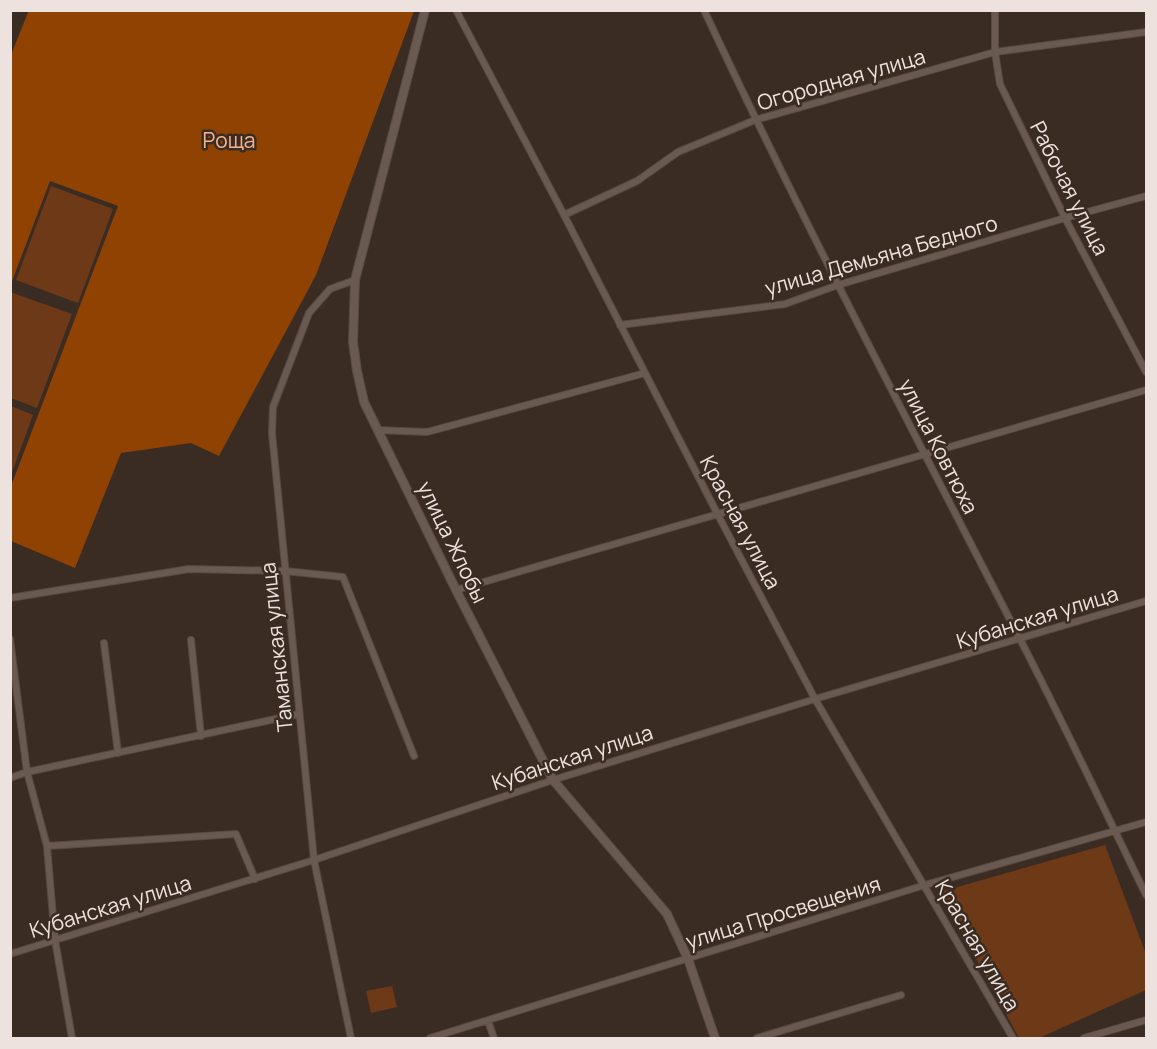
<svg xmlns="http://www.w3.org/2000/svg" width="1157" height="1049" font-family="Manrope,sans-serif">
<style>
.green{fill:#6e3917}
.forest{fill:#904203}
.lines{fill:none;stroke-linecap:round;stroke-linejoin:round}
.minor-casing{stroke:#564a42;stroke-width:8}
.tertiary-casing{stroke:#564a42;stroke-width:10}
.minor{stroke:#6a5950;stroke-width:6}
.tertiary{stroke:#6a5950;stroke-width:8}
.labels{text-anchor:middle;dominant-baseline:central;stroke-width:5;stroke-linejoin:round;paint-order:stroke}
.street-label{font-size:21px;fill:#ede2dd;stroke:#3b2c23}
.park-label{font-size:21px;fill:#f5b38e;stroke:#3b2c23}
</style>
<rect width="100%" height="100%" fill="#3b2c23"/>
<path class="green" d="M51 186 113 209 78 303 16 280Z
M10 292 72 314 37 408 11 398Z
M11 406 33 415 11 475 10 406Z
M1105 845 1146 954V990L1039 1038H1019L940 892Z
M392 986 397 1007 371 1013 366 991Z"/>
<path class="forest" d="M29 10 414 11 316 275 219 456 191 443 121 453 75 568 11 541V486L118 206 50 181 11 284V55Z"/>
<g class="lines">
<defs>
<path id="minor" d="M456 10 564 215 718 515 815 699 1013 1038
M704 10C803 222 912 429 1019 637 1063 722 1104 809 1146 895
M995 10V52L1000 84 1065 218 1146 372
M564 215 637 181 678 152 755 120 995 52 1146 32
M620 325 785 304 838 285 1065 218 1146 196
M377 430 427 432 645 373
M456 590 1146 390
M10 598 189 569 285 571 343 577 414 756
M10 639 27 772 47 846 55 940 72 1038
M191 640 201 736
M104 643 118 753
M10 778 27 772 299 714
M47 846 236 834 255 879
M10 954 314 860 553 780 815 699 1146 601
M488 1021 494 1038
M351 1038 314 860 272 433 273 407 309 313 330 289 355 280
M430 1038 925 885 1146 822
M757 1038 901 995
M1084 1038 1146 1020"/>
<path id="tertiary" d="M425 10 355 280 353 342 357 371 364 402 456 590 553 780 667 914 688 959 715 1038"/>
</defs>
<use href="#minor" class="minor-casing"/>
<use href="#tertiary" class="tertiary-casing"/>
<use href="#minor" class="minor"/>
<use href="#tertiary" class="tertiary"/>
</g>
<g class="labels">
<g class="street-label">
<text transform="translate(841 79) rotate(-16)">Огородная улица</text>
<text transform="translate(1070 188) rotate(63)">Рабочая улица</text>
<text transform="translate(881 255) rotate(-16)">улица Демьяна Бедного</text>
<text transform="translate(939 446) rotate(63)">улица Ковтюха</text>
<text transform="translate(741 522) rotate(62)">Красная улица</text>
<text transform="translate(453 542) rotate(64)">улица Жлобы</text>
<text transform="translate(1037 617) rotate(-17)">Кубанская улица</text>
<text transform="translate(276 647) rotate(-96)">Таманская улица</text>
<text transform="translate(572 757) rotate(-18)">Кубанская улица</text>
<text transform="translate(110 906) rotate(-17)">Кубанская улица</text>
<text transform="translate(783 912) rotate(-17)">улица Просвещения</text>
<text transform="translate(978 945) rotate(60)">Красная улица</text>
</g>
<g class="park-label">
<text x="229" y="140">Роща</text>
</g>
</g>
<rect width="1157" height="1049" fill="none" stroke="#ede2dd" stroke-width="24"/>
</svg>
